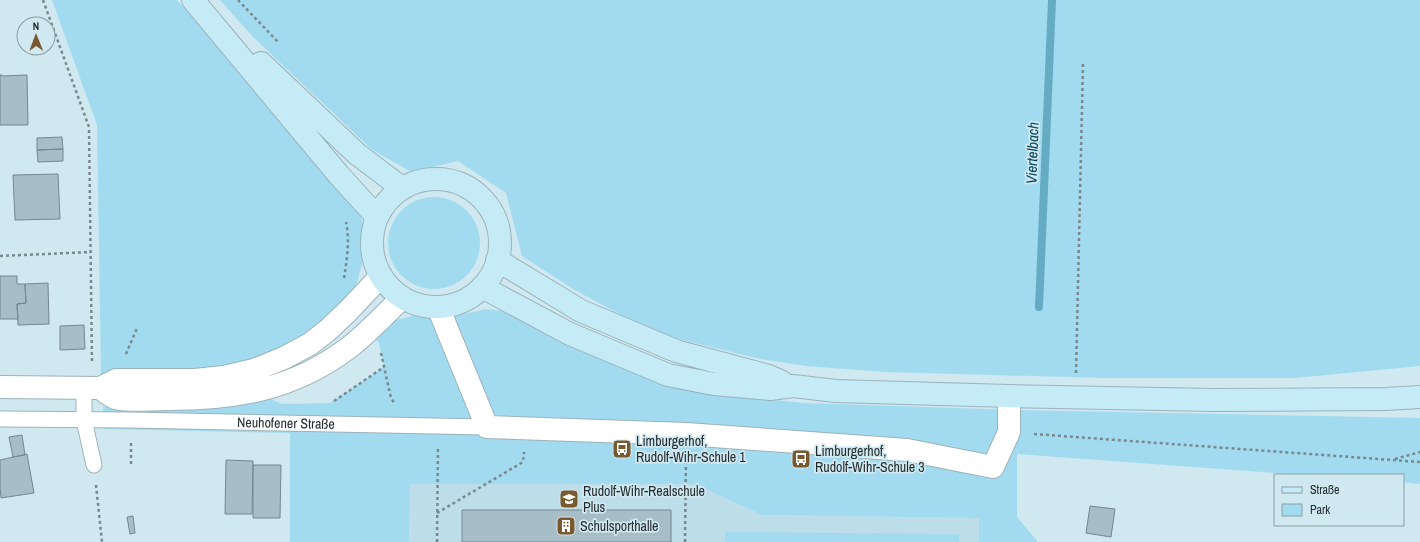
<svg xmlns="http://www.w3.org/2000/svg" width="1420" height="542" font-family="'Archivo Narrow',sans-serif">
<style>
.built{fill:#bddde9}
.green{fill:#a2dbf0}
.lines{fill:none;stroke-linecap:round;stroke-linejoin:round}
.stream{stroke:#65abc2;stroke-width:8}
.building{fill:#a7bec6;stroke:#738890}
.service-casing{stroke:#9bb2ba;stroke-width:17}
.minor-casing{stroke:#9bb2ba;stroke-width:24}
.secondary-casing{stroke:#9bb2ba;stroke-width:24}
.path{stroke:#78898e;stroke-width:2.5;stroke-dasharray:3 3;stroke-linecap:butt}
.service{stroke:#fff;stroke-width:15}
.minor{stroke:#fff;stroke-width:22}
.secondary{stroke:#c4ebf6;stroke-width:22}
.labels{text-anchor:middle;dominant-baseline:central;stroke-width:3.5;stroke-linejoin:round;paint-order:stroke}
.street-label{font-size:14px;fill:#232c2f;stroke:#d0e8f0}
.poi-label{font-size:14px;fill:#232c2f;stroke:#d0e8f0;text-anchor:start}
.water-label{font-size:15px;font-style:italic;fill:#054657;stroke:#d0e8f0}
</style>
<rect width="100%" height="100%" fill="#d0e8f0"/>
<path class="built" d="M410 484H694L762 515 979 518V542H409Z"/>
<path class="green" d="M52 0H177L223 54 324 166 359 209 364 229 361 242 363 260 356 286 337 312 316 329 271 357 197 373 101 375 97 125Z
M220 0H1420V366L1295 378H1104L885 372 806 366 760 359 654 333 573 289 522 256 506 193 458 161 411 172 371 149 252 36Z
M388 243a46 46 0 1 1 92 0a46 46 0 1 1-92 0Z
M486 309 509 312 734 396 805 403 1017 410 1420 418V484L1403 482V475H1303L1017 454V517L1038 542H979V518L762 515 694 484H410L409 542H290V433L104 429 103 407 215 405 269 398 282 404 330 403 384 367 379 343 372 336 391 321 413 316 460 315Z
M725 532 959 534V542H725Z"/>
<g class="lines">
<path class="stream" d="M1039 307 1052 0"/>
</g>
<path class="building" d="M0 75H2V76L27 75 28 125H0Z
M62 137 63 149 37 150V138Z
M63 149V161L38 162 37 150Z
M58 174 60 219 15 220 13 175Z
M0 276H17V284H25L26 303 17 304 18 319H0Z
M48 283 49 324 18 325 17 304 26 303 25 284Z
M84 325 85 349 60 350V326Z
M22 435 25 455 13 457 9 437Z
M27 454 34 493 1 498 0 487V460Z
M226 460 253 461 252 514H225Z
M253 465H281L280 518H253Z
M1090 506 1115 509 1111 537 1086 533Z
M462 510H671V542H462Z
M133 516 135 533 130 534 127 517Z"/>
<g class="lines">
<defs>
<g id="service">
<path d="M84 388V420L94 465"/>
<path id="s1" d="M0 419 131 420 487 427"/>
</g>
<path id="minor" d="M438 307 487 427 686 434 907 450 993 467 1009 432V396
M0 387 100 388 116 380H195L224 377 254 370 284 358 310 344 328 330 348 311 381 276
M100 388C105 392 110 396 115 398 120 401 160 399 169 399 235 399 292 390 347 349 367 334 384 315 402 298"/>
<path id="secondary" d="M193 0 338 174 377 217
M261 63 357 154 402 188
M372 243a64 64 0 1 1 128 0a64 64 0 1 1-128 0Z
M497 260 581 311 676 351 769 376 782 382
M482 287 570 334 668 375 714 384 770 389 793 386 836 391 1009 396 1214 400 1386 399 1420 397"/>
</defs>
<use href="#service" class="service-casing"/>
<use href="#minor" class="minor-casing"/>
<use href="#secondary" class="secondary-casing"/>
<path class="path" d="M43 0 89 127 92 363
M238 0 279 43
M0 256 91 252
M344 278C347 259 350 240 346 222
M381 353 391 398 395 404
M126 354 137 328
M1076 373 1083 63
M334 401 384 367
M1034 434 1420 462
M1395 459 1420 452
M131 464V441
M96 485 102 542
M437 513 523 462 524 452
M437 542 438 447
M685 542 686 459"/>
<use href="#service" class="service"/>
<use href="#minor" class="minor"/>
<use href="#secondary" class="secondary"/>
</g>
<defs>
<symbol id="bus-square" viewBox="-11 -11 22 22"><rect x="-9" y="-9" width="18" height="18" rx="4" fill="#7a592f" stroke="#d0e8f0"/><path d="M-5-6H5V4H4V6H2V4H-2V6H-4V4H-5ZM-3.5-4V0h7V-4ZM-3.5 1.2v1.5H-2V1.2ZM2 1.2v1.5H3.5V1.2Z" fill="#fff"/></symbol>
<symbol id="school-square" viewBox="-11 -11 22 22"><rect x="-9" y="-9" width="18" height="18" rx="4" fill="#7a592f" stroke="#d0e8f0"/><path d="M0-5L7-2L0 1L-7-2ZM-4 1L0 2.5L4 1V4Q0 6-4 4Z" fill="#fff"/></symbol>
<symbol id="building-square" viewBox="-11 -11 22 22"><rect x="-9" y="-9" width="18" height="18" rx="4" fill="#7a592f" stroke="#d0e8f0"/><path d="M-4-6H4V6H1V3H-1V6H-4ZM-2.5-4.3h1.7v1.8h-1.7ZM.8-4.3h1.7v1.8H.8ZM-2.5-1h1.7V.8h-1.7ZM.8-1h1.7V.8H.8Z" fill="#fff"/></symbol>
</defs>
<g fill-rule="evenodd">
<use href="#bus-square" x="611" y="438" width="22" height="22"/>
<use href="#bus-square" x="790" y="448" width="22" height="22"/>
<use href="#school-square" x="558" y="488" width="22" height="22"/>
<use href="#building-square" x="555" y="515" width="22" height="22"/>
</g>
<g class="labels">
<g class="street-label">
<text stroke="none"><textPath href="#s1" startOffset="286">Neuhofener Straße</textPath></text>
</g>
<g class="poi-label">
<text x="636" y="441">Limburgerhof,<tspan x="636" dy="16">Rudolf-Wihr-Schule 1</tspan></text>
<text x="815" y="451">Limburgerhof,<tspan x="815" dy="16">Rudolf-Wihr-Schule 3</tspan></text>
<text x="583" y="491">Rudolf-Wihr-Realschule<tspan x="583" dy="16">Plus</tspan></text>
<text x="580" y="526">Schulsporthalle</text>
</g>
<g class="water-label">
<text transform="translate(1032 153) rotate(-88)">Viertelbach</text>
</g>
</g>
<rect x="1274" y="474" width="130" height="52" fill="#d0e8f0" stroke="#8b9da3"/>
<rect x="1282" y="487" width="20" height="6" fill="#c4ebf6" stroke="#8b9da3"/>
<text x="1310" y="494" font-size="12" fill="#232c2f">Straße</text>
<rect x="1282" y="504" width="20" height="12" fill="#a2dbf0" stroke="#8b9da3"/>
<text x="1310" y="514" font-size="12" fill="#232c2f">Park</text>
<g transform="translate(36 36) rotate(359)"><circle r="19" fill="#d0e8f0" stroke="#8b9da3"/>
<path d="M0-3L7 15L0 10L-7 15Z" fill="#7a592f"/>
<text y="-6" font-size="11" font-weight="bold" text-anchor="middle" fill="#232c2f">N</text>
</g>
</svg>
